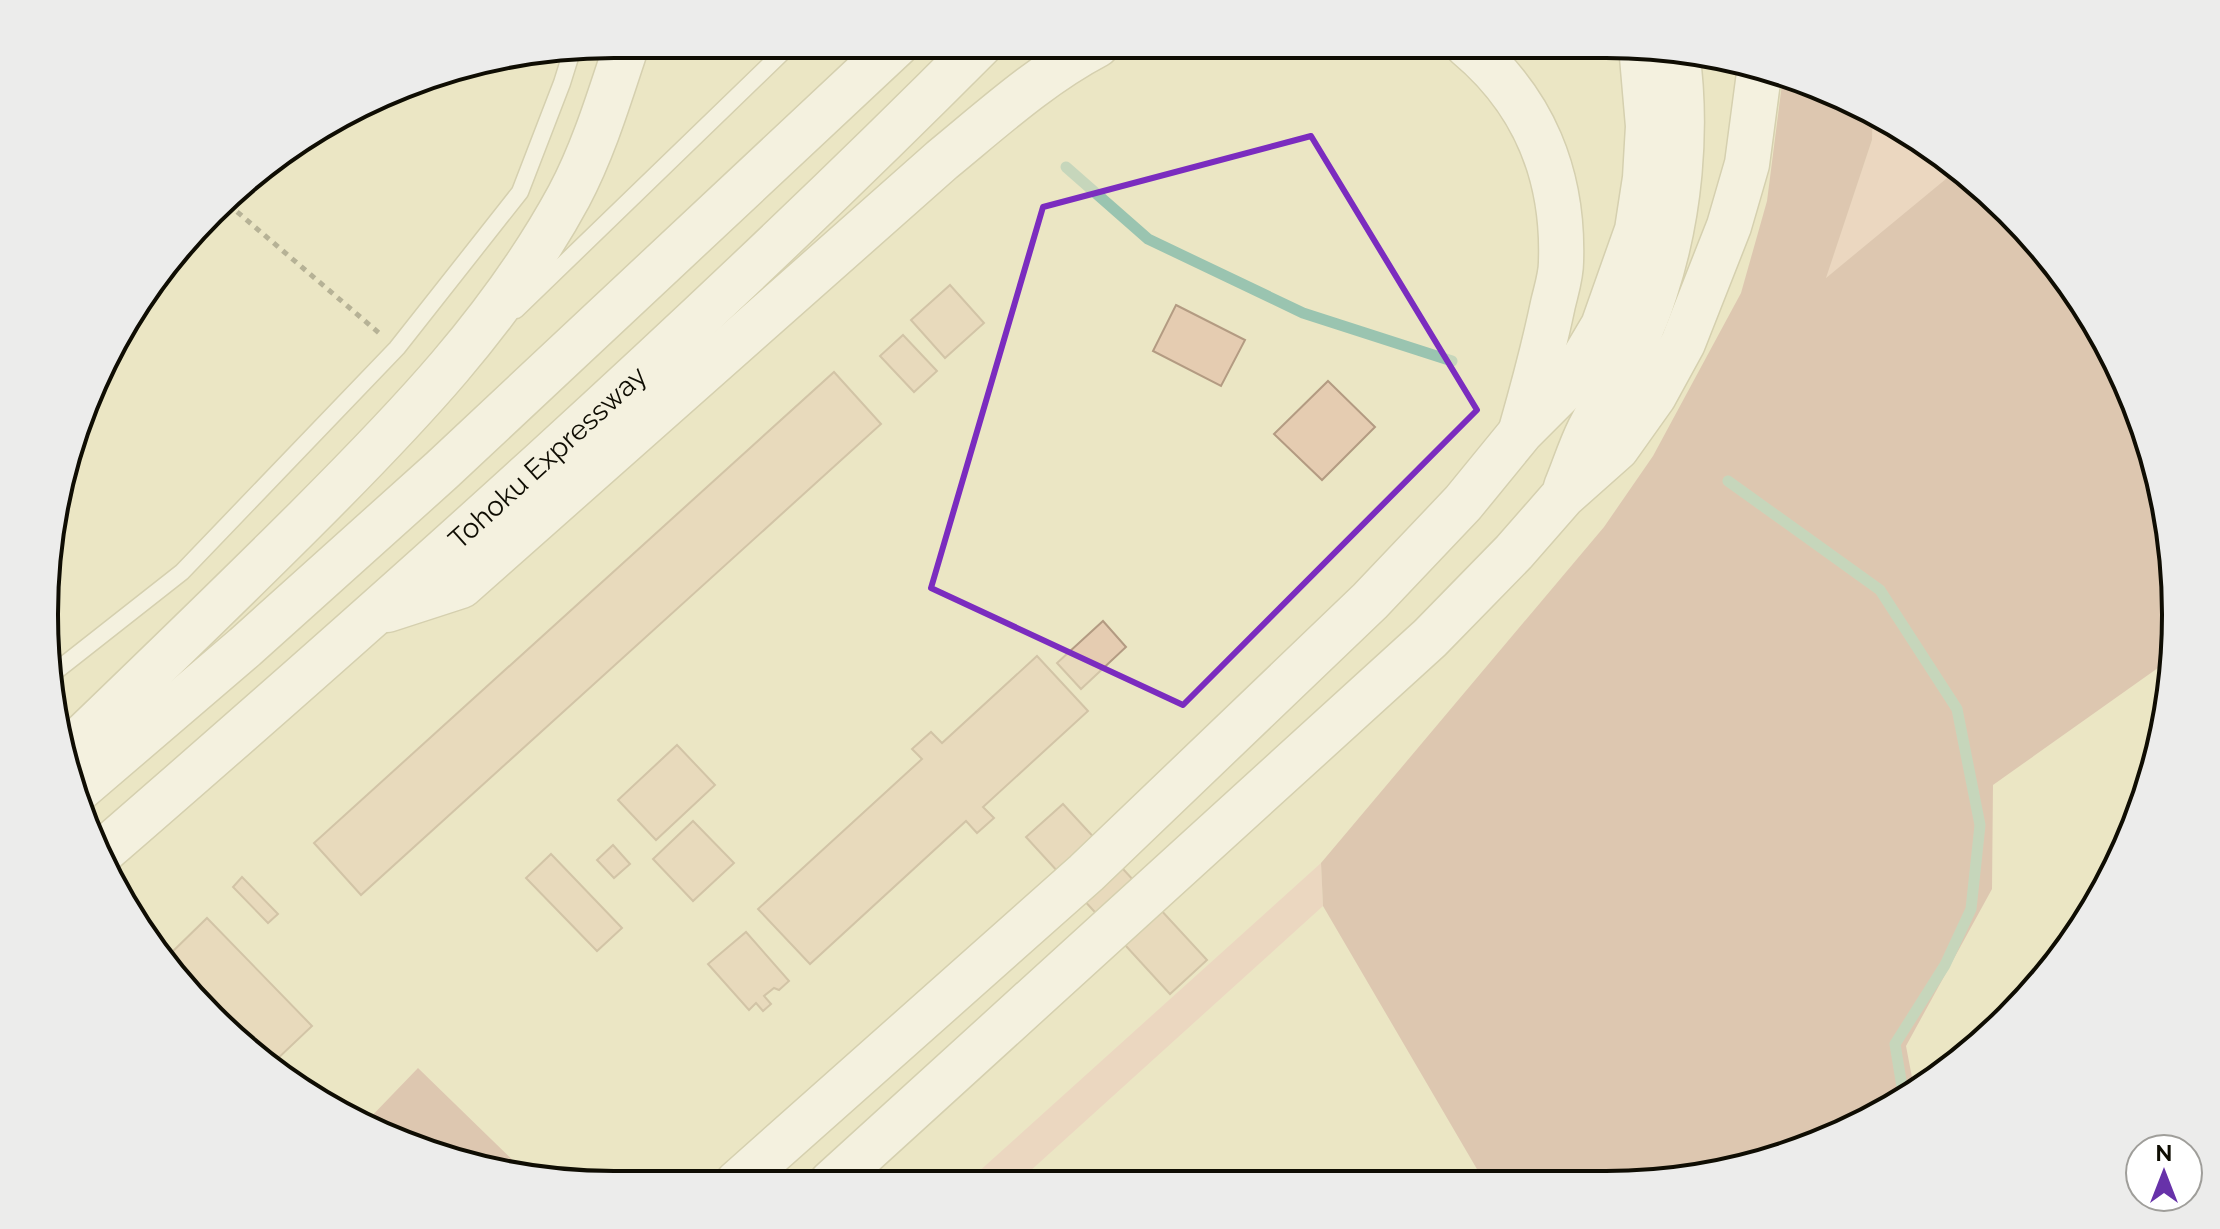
<svg xmlns="http://www.w3.org/2000/svg" width="2220" height="1229" font-family="Raleway,sans-serif">
<style>
.green{fill:#eac6bb}
.forest{fill:#cca398}
.lines{fill:none;stroke-linecap:round;stroke-linejoin:round}
.stream{stroke:#9ac4b0;stroke-width:11}
.building{fill:#e5ccb1;stroke:#b39b82;stroke-width:2}
.service-casing{stroke:#bab594;stroke-width:19}
.motorway-casing{stroke:#bab594;stroke-width:47}
.path{stroke:#76735d;stroke-width:5;stroke-dasharray:6 6;stroke-linecap:butt}
.service{stroke:#fff;stroke-width:16}
.motorway{stroke:#fff;stroke-width:44}
.marked{fill:none;stroke:#7b2cbf;stroke-width:6;stroke-linejoin:round}
.labels{text-anchor:middle;dominant-baseline:central;stroke-width:6;stroke-linejoin:round;paint-order:stroke}
.street-label{font-size:28px;fill:#0f0d03;stroke:#fff}
.rim{fill:none;stroke:#0f0d03;stroke-width:4}
</style>
<rect width="100%" height="100%" fill="#ebe6c4"/>
<path class="green" d="M1873 113 1890 120 1961 171 1825 279 1872 140Z
M1321 863 1323 906 1018 1182 966 1183Z"/>
<path class="forest" d="M1783 76 1873 113 1872 140 1826 278 1958 169 1981 185 2058 267 2117 362 2156 466 2175 577 2172 658 1993 785 1992 889 1906 1046 1915 1093 1823 1142 1680 1180 1480 1181 1481 1176 1323 906 1321 863 1604 527 1653 456 1741 293 1767 201Z
M418 1068 529 1176 466 1165 365 1123Z"/>
<g class="lines">
<path class="stream" d="M1066 167 1148 239 1303 313 1452 361
M1728 481 1880 590 1957 709 1980 825 1971 909 1945 965 1895 1044 1904 1099"/>
</g>
<path class="building" d="M950 285 984 323 945 358 911 320Z
M1176 305 1245 340 1221 386 1153 351Z
M903 335 937 371 914 392 880 356Z
M834 372 881 424 361 895 314 843Z
M1328 381 1375 427 1322 480 1274 434Z
M1103 621 1126 647 1081 689 1057 663Z
M1037 656 1088 711 983 807 994 818 977 833 966 821 810 964 758 909 922 759 912 749 931 732 942 743Z
M677 745 715 785 656 840 618 800Z
M1063 804 1207 960 1170 994 1026 837Z
M693 821 734 863 693 901 653 859Z
M613 845 630 864 614 878 597 860Z
M551 854 622 928 597 951 526 878Z
M242 877 278 914 268 923 233 887Z
M207 918 312 1026 273 1063 224 1022 172 969 166 958Z
M746 932 789 981 779 990 774 988 764 996 771 1004 763 1011 756 1003 749 1010 708 964Z"/>
<g class="lines">
<defs>
<path id="service" d="M516 310 791 44
M51 675 182 572 397 348 520 192 562 83 572 51"/>
<g id="motorway">
<path d="M1467 45C1534 101 1564 175 1561 262 1561 276 1556 291 1553 304 1544 347 1533 388 1521 430"/>
<path d="M1566 487C1574 468 1580 448 1589 430 1612 385 1640 341 1655 292 1680 216 1688 131 1677 51"/>
<path d="M387 610 461 586 942 160C992 119 1040 75 1097 45"/>
<path d="M68 751C148 674 228 597 306 519 405 420 502 320 569 196 594 149 610 95 627 44"/>
<path d="M78 790 245 647 442 470 897 44"/>
<path id="s1" d="M100 854C401 593 699 327 981 44"/>
<path d="M737 1183 1086 873 1370 601 1463 503 1521 432 1568 385 1603 326 1637 230 1645 178 1648 126 1641 45"/>
<path d="M831 1183 1430 638 1514 552 1563 496 1617 448 1654 396 1683 343 1729 226 1747 164 1760 66"/>
</g>
</defs>
<use href="#service" class="service-casing"/>
<use href="#motorway" class="motorway-casing"/>
<path class="path" d="M228 204 379 333"/>
<use href="#service" class="service"/>
<use href="#motorway" class="motorway"/>
</g>
<path d="M0 0H2220V1229H0ZM1311 136 1477 410 1183 705 931 588 1043 207Z" fill="#ebe6c4" fill-opacity=".55" fill-rule="evenodd"/>
<path class="marked" d="M1311 136 1477 410 1183 705 931 588 1043 207Z"/>
<g class="labels">
<g class="street-label">
<text stroke="none"><textPath href="#s1" startOffset="598">Tohoku Expressway</textPath></text>
</g>
</g>
<path d="M0 0H2220V1229H0ZM614 58H1606A556 556 0 0 1 2162 614V615A556 556 0 0 1 1606 1171H614A556 556 0 0 1 58 615V614A556 556 0 0 1 614 58Z" fill="#ececeb" fill-rule="evenodd"/>
<path class="rim" d="M614 58H1606A556 556 0 0 1 2162 614V615A556 556 0 0 1 1606 1171H614A556 556 0 0 1 58 615V614A556 556 0 0 1 614 58Z"/>
<g transform="translate(2164 1173)"><circle r="38" fill="#ffffff" stroke="#9f9e9a" stroke-width="2"/>
<path d="M0-6L14 30L0 20L-14 30Z" fill="#6732a9"/>
<text y="-12" font-size="22" font-weight="bold" text-anchor="middle" fill="#0f0d03">N</text>
</g>
</svg>
